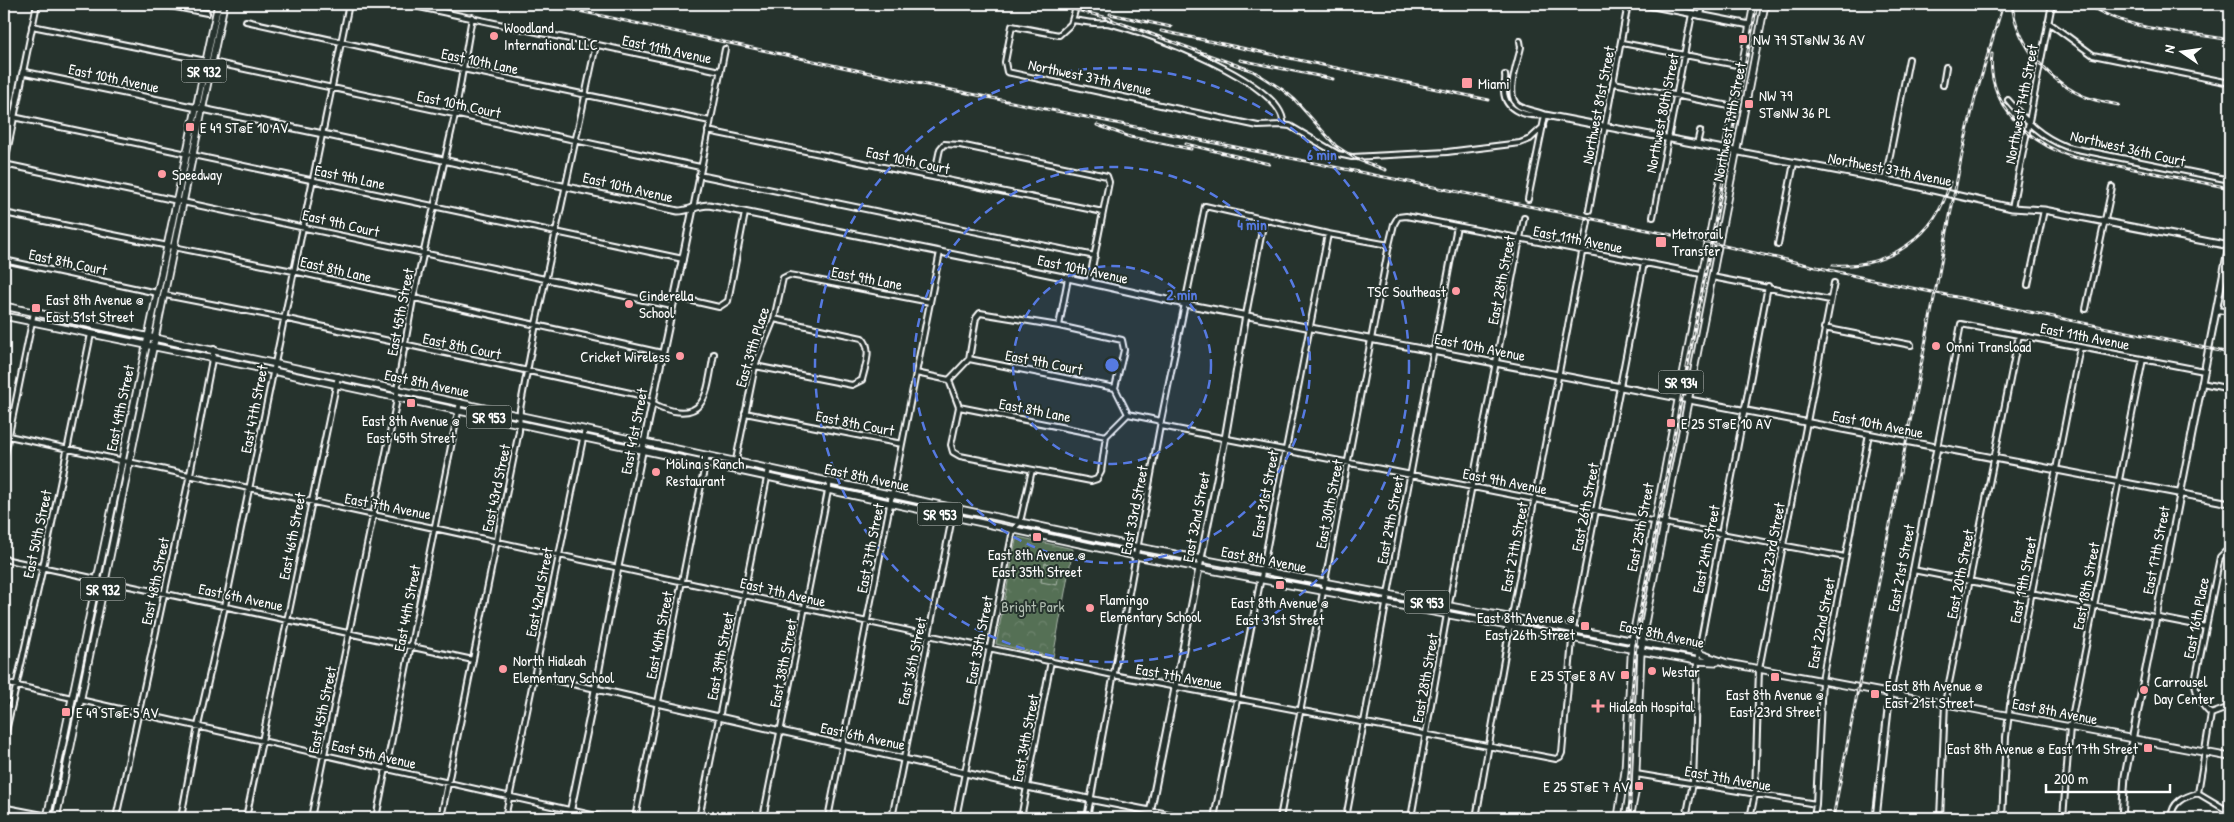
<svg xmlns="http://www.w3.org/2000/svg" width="2234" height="822" font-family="'Patrick Hand',sans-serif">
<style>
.park{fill:url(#park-crowns);stroke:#aab7aa}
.garden{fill:#556f55;stroke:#aab7aa}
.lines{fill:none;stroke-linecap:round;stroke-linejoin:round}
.street-casing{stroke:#fff;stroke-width:8}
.secondary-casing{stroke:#fff;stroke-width:9}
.primary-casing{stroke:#fff;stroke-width:9}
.street{stroke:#26332d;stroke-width:4}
.secondary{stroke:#26332d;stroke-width:5}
.primary{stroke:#26332d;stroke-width:5.5}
.rail-casing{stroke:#fff;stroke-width:3}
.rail{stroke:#26332d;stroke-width:1;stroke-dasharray:4;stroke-linecap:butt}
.ring{fill:none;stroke:#567ae2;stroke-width:2.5;stroke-dasharray:9 6}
.poi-dot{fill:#ff9aa2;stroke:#26332d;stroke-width:2}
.labels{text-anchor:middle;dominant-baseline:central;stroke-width:4;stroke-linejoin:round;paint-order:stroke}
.shield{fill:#26332d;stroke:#bec2c0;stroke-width:1}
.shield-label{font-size:14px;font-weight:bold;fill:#fff}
.poi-label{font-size:15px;fill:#fff;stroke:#26332d;text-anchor:start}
.street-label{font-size:15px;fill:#fff;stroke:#26332d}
.park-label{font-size:15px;fill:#b2beb2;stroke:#26332d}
.centre{fill:#567ae2;stroke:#26332d;stroke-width:2.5}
.ring-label{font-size:15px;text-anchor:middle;font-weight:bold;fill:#567ae2;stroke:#26332d;stroke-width:4;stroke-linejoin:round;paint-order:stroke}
</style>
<defs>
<pattern id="park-crowns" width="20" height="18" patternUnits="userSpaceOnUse" patternTransform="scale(1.25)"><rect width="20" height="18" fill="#556f55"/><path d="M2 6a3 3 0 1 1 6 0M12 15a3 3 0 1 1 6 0" fill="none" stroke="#6e856e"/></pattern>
</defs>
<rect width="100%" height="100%" fill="#26332d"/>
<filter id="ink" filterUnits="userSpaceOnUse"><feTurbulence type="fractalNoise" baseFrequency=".02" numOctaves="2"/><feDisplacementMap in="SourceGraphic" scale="10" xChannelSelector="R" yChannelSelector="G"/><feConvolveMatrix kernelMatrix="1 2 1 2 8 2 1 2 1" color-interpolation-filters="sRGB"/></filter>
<g filter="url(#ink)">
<path class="park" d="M1018 537 1073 549 1053 657 996 644 1016 540Z"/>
<path class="garden" d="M1045 563 1060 566 1057 585 1041 582Z"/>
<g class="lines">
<defs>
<path id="street" d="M160 4 207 13
M405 4 720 71
M1077 4 1071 24 1059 35 1012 26 1005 62 1007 72 1258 126 1281 125 1290 126 1338 154 1352 157 1447 152 1520 143 1530 139 1543 127
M1701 16 1703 4
M1073 20C1080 21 1088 23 1096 23 1101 24 1106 22 1111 24 1144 31 1288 84 1283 125
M246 21 463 69 710 121
M2048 22 2093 55 2230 83
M32 26 206 61
M1520 41 1521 47C1518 62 1504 97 1519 106 1527 111 1537 111 1545 115
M1622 43 1742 66
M212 62 700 167
M23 72 37 4
M1505 75C1506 80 1504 85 1504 91 1505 112 1528 117 1545 115
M1614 83 1734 107
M1943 85 1946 67
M2008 100C2027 122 2039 136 2067 147L2230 180
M13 117 683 259
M708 131 1103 212
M1697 144 1700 131
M4 164 672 306
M699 175 1095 256
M934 177 940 149 944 144 960 145 1107 176 1109 182 1089 283
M1885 180 1909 59
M1528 199 1545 115
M2012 208 2052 4
M693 209 725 49
M1589 210 1628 4
M4 213 293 271 662 353
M1653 217 1692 14
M1778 244 1794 163
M4 260 157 293
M1712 277 1830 300
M2028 285 2044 210
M165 295 283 318 635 394C644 398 654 405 663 408 709 424 707 387 714 354
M675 297 719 307 728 301 745 213
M2086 309 2112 187
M2217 310 2230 312
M980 313 1059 326 1122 340 1124 350 1115 388 1128 414 1106 436 1101 472 1097 479 1091 481 960 456 953 452 951 445 959 407 949 380 969 359 976 318Z
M1246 315 1264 220
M1059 326 1068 278
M1824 328 1911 345
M969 359 1115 388
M755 366 852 385 862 380C865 367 873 348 862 338L774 319
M916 373 949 380
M2202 383 2230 389
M959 407 1106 436
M745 413 902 444
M1128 414 1161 421
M1161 426 1534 499 1845 557
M4 435 1113 675 1556 759 1560 757 1562 753 1573 629 1644 263
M1937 448 1961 324 2204 371
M4 459 34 312
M734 470 755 366 774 319 783 278 789 275 801 277 930 302
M4 559 473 660
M1913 570 2206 627
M534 676 596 689
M4 683 72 698
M80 700 605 818
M2211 714 2230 707
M4 740 43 567 91 334
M1636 774 1816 804
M2198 793 2230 812
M1877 815 1896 818
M116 818 190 474 214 349
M181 818 198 726 225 606 349 4
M246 818 338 376
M311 818 396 404 398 383 413 299 455 115 472 17
M376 818 460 402
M441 818 519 431 520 409 536 324 596 45
M505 818 585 429
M635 818 707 455
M699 818 769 468
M763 818 830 481
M828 818 940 252
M892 818 954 508
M956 818 1013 530 1020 522 1032 470
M1021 818 1051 661
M1087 818 1161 421 1205 206 1328 234 1389 245
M1214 818 1328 234
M1280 818 1389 245 1394 224 1398 217 1406 216 1701 274
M1346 818 1457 226
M1411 818 1447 614 1524 218
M1476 818 1510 626 1588 222
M1686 818 1693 783 1697 661 1768 286
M1750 818 1755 794 1759 669 1834 283
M1814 818 1816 804 1822 680 1869 434
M1940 818 1945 703 2019 335
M2002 818 2006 737 2011 698 2080 347
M2063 818 2070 727 2143 359
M2171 818C2172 802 2183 797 2198 793L2211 714C2201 705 2196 696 2195 682L2220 557 2225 552H2230"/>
<path id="secondary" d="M1643 4 1750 25
M1545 115 1902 183 2012 208 2044 210 2230 246
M4 164 23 72 323 134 678 211C689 211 698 205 709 205L1068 278 1185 304 2230 503
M596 689 1027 787 1186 818
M4 808 56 818
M569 818 592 706 618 567 693 209
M1149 818 1225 439 1246 315
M1876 818 1890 692 1937 448
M2122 818 2125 776 2230 240"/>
<path id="primary" d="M4 306 1138 547 1698 653 1727 663 1759 669 2230 757
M4 316 273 371 1136 556 1641 651 1697 661 1717 662
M47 818 218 4
M56 818 224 4
M1618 818 1625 772 1632 641 1754 4
M1630 818 1635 793 1641 651 1645 623 1765 4"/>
</defs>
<use href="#street" class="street-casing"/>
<use href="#secondary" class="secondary-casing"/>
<use href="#primary" class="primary-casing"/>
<use href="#street" class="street"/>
<use href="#secondary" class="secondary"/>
<use href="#primary" class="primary"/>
<defs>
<path id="rail" d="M546 4 922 84 1707 242 1873 280 2230 353
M1053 4 1112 19
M1297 4 1314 7
M2012 4C2016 40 2043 75 2075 92 2089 100 2104 102 2119 105
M2087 4C2129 32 2182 31 2230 40
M1110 14 1171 27
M1106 18 1253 71 1283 90 1295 100 1336 146 1356 159 1386 170
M1161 31 1489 100
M1992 54C1986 104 2029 143 2073 157L2230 188
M1240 60 1333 79
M1097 125 1130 137 1191 149
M1186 144 1269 164
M1833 265C1888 269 1937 236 1950 182
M1631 818 1629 780 1632 692 1638 622 1757 4
M1833 818 1963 149 1975 98 2003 4"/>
</defs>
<use href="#rail" class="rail-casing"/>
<use href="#rail" class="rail"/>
</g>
</g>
<circle cx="1112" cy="365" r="99" fill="#567ae2" fill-opacity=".12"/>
<g class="ring">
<circle cx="1112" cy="365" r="99"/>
<circle cx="1112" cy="365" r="198"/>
<circle cx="1112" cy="365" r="297"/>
</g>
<g class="poi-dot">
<circle cx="494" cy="36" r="5"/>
<rect x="1738" y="34" width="10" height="10" rx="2.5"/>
<rect x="1461" y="77" width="12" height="12" rx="2.5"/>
<rect x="1744" y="99" width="10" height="10" rx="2.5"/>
<rect x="185" y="122" width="10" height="10" rx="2.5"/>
<circle cx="162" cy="174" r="5"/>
<rect x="1655" y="236" width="12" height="12" rx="2.5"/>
<circle cx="1456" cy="291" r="5"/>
<circle cx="629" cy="304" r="5"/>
<rect x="31" y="303" width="10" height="10" rx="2.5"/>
<circle cx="1936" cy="346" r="5"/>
<circle cx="680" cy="356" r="5"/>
<rect x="406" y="398" width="10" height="10" rx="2.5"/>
<rect x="1666" y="418" width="10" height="10" rx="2.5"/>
<circle cx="656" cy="472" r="5"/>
<rect x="1032" y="532" width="10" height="10" rx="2.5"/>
<rect x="1275" y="580" width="10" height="10" rx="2.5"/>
<circle cx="1090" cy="608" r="5"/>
<rect x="1580" y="621" width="10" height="10" rx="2.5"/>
<circle cx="503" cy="669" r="5"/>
<circle cx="1652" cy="671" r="5"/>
<rect x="1620" y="670" width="10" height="10" rx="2.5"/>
<rect x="1770" y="672" width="10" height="10" rx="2.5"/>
<circle cx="2144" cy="690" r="5"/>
<rect x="1870" y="689" width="10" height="10" rx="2.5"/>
<path d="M1595.5 698.5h5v5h5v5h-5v5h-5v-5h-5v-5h5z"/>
<rect x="61" y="707" width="10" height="10" rx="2.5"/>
<rect x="2143" y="743" width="10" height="10" rx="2.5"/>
<rect x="1634" y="781" width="10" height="10" rx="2.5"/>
</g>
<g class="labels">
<g class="shield">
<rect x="181.5" y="59.5" width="45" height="23" rx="4"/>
<rect x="1658.5" y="370.5" width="45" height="23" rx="4"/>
<rect x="466.5" y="405.5" width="45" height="23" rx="4"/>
<rect x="917.5" y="502.5" width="45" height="23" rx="4"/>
<rect x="80.5" y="577.5" width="45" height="23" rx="4"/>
<rect x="1404.5" y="590.5" width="45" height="23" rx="4"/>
</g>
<g class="shield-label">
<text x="204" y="71">SR 932</text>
<text x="1681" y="382">SR 934</text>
<text x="489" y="417">SR 953</text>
<text x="940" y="514">SR 953</text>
<text x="103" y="589">SR 932</text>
<text x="1427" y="602">SR 953</text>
</g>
<g class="poi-label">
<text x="504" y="27">Woodland<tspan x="504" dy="17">International LLC</tspan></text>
<text x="1753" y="39">NW 79 ST@NW 36 AV</text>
<text x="1478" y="83">Miami</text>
<text x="1759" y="95">NW 79<tspan x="1759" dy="17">ST@NW 36 PL</tspan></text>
<text x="200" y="127">E 49 ST@E 10 AV</text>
<text x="172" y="174">Speedway</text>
<text x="1672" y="233">Metrorail<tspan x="1672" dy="17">Transfer</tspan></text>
<text x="1446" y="291" text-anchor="end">TSC Southeast</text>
<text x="639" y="295">Cinderella<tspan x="639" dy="17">School</tspan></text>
<text x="46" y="299">East 8th Avenue @<tspan x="46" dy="17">East 51st Street</tspan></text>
<text x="1946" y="346">Omni Transload</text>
<text x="670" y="356" text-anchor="end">Cricket Wireless</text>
<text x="411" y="420" text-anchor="middle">East 8th Avenue @<tspan x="411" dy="17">East 45th Street</tspan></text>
<text x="1681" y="423">E 25 ST@E 10 AV</text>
<text x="666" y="463">Molina's Ranch<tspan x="666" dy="17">Restaurant</tspan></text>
<text x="1037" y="554" text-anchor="middle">East 8th Avenue @<tspan x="1037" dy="17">East 35th Street</tspan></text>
<text x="1100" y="599">Flamingo<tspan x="1100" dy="17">Elementary School</tspan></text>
<text x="1280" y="602" text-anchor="middle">East 8th Avenue @<tspan x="1280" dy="17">East 31st Street</tspan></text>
<text x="1575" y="617" text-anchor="end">East 8th Avenue @<tspan x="1575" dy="17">East 26th Street</tspan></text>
<text x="513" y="660">North Hialeah<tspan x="513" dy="17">Elementary School</tspan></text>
<text x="1662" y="671">Westar</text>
<text x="1615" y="675" text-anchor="end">E 25 ST@E 8 AV</text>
<text x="2154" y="681">Carrousel<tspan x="2154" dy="17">Day Center</tspan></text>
<text x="1885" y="685">East 8th Avenue @<tspan x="1885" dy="17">East 21st Street</tspan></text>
<text x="1775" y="694" text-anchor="middle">East 8th Avenue @<tspan x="1775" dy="17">East 23rd Street</tspan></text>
<text x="1609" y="706">Hialeah Hospital</text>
<text x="76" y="712">E 49 ST@E 5 AV</text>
<text x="2138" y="748" text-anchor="end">East 8th Avenue @ East 17th Street</text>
<text x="1629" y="786" text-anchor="end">E 25 ST@E 7 AV</text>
</g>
<g class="street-label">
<text transform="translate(667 49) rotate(12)">East 11th Avenue</text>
<text transform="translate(480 61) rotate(12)">East 10th Lane</text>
<text transform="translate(1090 77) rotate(12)">Northwest 37th Avenue</text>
<text transform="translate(114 78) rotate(12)">East 10th Avenue</text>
<text transform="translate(459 104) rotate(12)">East 10th Court</text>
<text transform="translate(2021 104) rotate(-79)">Northwest 74th Street</text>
<text transform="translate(1598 105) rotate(-79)">Northwest 81st Street</text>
<text transform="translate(1662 113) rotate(-79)">Northwest 80th Street</text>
<text transform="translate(1729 122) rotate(-79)">Northwest 79th Street</text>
<text transform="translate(2128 148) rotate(13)">Northwest 36th Court</text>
<text transform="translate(908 160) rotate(12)">East 10th Court</text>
<text transform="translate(1890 169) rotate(11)">Northwest 37th Avenue</text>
<text transform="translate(350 177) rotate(12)">East 9th Lane</text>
<text transform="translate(628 187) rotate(13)">East 10th Avenue</text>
<text transform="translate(341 223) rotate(13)">East 9th Court</text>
<text transform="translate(1578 239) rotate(11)">East 11th Avenue</text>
<text transform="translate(68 262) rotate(12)">East 8th Court</text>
<text transform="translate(336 269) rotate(13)">East 8th Lane</text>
<text transform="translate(1083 269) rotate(12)">East 10th Avenue</text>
<text transform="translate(867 278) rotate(11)">East 9th Lane</text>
<text transform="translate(1501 280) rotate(-79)">East 28th Street</text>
<text transform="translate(400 312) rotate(-79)">East 45th Street</text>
<text transform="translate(2085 336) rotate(11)">East 11th Avenue</text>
<text transform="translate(462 346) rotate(12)">East 8th Court</text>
<text transform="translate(752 347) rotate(-73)">East 39th Place</text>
<text transform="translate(1480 347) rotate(11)">East 10th Avenue</text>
<text transform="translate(1044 362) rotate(11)">East 9th Court</text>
<text transform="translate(427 383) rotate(12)">East 8th Avenue</text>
<text transform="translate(120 408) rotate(-78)">East 49th Street</text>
<text transform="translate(254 409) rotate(-79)">East 47th Street</text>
<text transform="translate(1035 410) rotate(11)">East 8th Lane</text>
<text transform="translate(855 423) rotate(11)">East 8th Court</text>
<text transform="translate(1878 424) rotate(11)">East 10th Avenue</text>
<text transform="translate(634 431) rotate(-79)">East 41st Street</text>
<text transform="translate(867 477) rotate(12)">East 8th Avenue</text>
<text transform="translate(1505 481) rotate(11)">East 9th Avenue</text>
<text transform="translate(496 488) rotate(-78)">East 43rd Street</text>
<text transform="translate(1265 494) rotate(-79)">East 31st Street</text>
<text transform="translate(1329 504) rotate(-79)">East 30th Street</text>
<text transform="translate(388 506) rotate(11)">East 7th Avenue</text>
<text transform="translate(1585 507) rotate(-79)">East 26th Street</text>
<text transform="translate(1134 510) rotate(-79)">East 33rd Street</text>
<text transform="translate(1196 517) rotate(-79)">East 32nd Street</text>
<text transform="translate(1390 520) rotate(-79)">East 29th Street</text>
<text transform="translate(1640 527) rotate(-79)">East 25th Street</text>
<text transform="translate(37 534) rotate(-78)">East 50th Street</text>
<text transform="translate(292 536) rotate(-79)">East 46th Street</text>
<text transform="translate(1514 547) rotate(-79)">East 27th Street</text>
<text transform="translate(1771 547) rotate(-79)">East 23rd Street</text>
<text transform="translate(870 548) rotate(-79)">East 37th Street</text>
<text transform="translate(1706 549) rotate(-79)">East 24th Street</text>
<text transform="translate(2156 550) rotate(-79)">East 17th Street</text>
<text transform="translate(1264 559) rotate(11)">East 8th Avenue</text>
<text transform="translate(1901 568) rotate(-79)">East 21st Street</text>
<text transform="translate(1960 574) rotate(-79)">East 20th Street</text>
<text transform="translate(2023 580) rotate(-79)">East 19th Street</text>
<text transform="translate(155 581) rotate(-78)">East 48th Street</text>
<text transform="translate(2086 586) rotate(-79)">East 18th Street</text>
<text transform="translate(539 592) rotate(-79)">East 42nd Street</text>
<text transform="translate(783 592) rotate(13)">East 7th Avenue</text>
<text transform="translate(241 597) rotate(12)">East 6th Avenue</text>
<text transform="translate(407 608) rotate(-79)">East 44th Street</text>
<text transform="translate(2196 618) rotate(-79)">East 16th Place</text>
<text transform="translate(1821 623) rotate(-79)">East 22nd Street</text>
<text transform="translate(1662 634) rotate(12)">East 8th Avenue</text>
<text transform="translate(659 635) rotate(-79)">East 40th Street</text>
<text transform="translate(979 640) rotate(-79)">East 35th Street</text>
<text transform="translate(720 656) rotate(-79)">East 39th Street</text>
<text transform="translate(912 661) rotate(-78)">East 36th Street</text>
<text transform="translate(783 663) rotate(-79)">East 38th Street</text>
<text transform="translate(1179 676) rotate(10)">East 7th Avenue</text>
<text transform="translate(1425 678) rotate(-80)">East 28th Street</text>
<text transform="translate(322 710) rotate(-78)">East 45th Street</text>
<text transform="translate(2055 711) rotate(11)">East 8th Avenue</text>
<text transform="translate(863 736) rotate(12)">East 6th Avenue</text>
<text transform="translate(1025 738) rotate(-79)">East 34th Street</text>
<text transform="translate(374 754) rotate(13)">East 5th Avenue</text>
<text transform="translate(1728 778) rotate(10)">East 7th Avenue</text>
</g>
<g class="park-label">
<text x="1033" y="606">Bright Park</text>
</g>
</g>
<circle cx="1112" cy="365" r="8" class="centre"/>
<g class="ring-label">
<text x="1322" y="160">6 min</text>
<text x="1252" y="230">4 min</text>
<text x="1182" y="300">2 min</text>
</g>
<rect width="2234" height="822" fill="none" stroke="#26332d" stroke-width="20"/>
<rect x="10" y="10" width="2214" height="802" fill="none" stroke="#fff" stroke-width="2" filter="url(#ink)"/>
<g transform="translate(2182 52) rotate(283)" stroke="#26332d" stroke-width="4" paint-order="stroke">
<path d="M0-4L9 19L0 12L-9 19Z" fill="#ffffff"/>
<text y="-8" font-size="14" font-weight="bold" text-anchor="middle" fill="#ffffff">N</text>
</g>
<path d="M2046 784v8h124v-8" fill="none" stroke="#ffffff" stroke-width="2.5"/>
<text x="2054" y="784" font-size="15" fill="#ffffff" stroke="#26332d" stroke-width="4" paint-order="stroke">200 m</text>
</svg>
